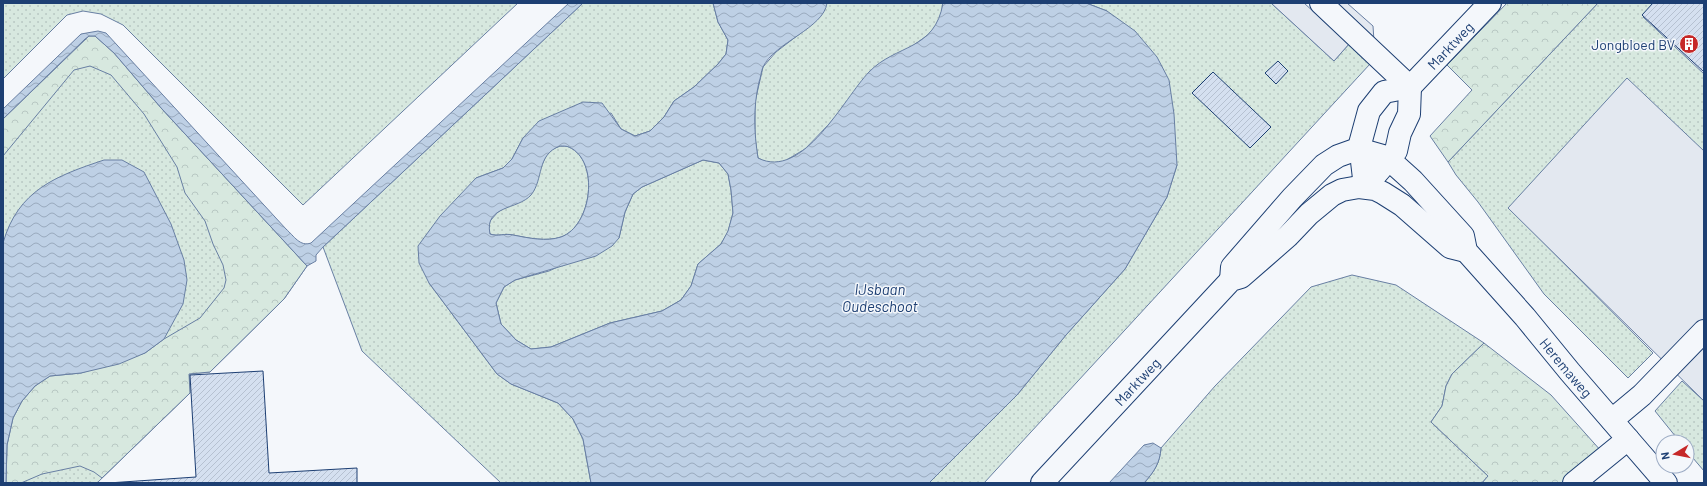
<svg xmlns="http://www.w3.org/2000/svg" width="1707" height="486" font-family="Barlow,sans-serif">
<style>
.grass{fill:url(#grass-dots);stroke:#687fa3}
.forest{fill:url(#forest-crowns);stroke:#687fa3}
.parking{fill:#e3e8f0;stroke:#687fa3}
.water{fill:url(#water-waves);stroke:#687fa3;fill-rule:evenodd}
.building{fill:url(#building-hatch);stroke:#1d3f73}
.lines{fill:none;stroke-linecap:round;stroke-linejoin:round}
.minor-casing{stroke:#1d3f73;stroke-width:24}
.minor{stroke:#f4f7fb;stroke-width:22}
.labels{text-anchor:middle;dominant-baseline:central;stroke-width:3;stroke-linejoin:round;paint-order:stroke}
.poi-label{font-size:14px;fill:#1d3f73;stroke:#f4f7fb;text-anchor:end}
.street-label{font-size:14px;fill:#1d3f73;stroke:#f4f7fb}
.water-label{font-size:15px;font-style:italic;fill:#1d3f73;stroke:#f4f7fb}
</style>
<defs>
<pattern id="grass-dots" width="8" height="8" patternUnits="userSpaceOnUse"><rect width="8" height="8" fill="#d7e8df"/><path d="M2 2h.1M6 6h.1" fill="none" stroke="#b8c8c3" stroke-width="1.8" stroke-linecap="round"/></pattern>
<pattern id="forest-crowns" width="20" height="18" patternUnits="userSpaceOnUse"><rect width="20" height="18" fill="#d7e8df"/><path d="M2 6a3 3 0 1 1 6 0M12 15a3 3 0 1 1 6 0" fill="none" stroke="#b8c8c3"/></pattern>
<pattern id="water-waves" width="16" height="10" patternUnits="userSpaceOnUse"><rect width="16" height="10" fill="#bed0e5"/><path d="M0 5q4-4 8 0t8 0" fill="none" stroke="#9aaabe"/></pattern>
<pattern id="building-hatch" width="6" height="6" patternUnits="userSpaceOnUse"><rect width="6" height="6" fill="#d5e0f0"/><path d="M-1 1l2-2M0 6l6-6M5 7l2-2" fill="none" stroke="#b6c1d1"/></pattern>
</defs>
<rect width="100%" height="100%" fill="#f4f7fb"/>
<path class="grass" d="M3 3H518L303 205 123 25 101 14 83 11 67 15 3 79Z
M583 3H713L718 22 728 40 726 54 718 64 694 87 674 101 664 117 650 131 635 136 621 129 611 113 523 138 512 159 503 168 476 178 429 283 497 374 511 384 558 403 573 419 583 439 591 483H501L362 351 323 247Z
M827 3H943L941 16 932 32 911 47 883 62 830 123 805 149 783 162 768 163 758 158 755 138V102L763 67 776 52 802 32Z
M1086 3H1271L1334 61 1349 44 1370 64 984 483H929L1017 395 1066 335 1125 269 1167 197 1177 165 1107 11Z
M1598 3H1657L1643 17 1704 74V151L1509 208 1653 353 1628 378 1544 294 1478 202 1456 175 1448 162Z
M85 39 162 109 307 266 284 299 210 372 189 374 190 393 97 483H3V119Z
M560 146C562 146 567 146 569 147 600 161 592 226 561 237 546 242 528 238 513 235 505 233 498 237 490 234L488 227 490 221 498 212 508 206 540 169 546 156 553 149Z
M703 160 719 163 728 174 731 190 733 213 728 232 721 244 698 264 691 286 681 300 662 311 610 323 551 347 531 349 516 340 501 324 496 303 504 287 515 280 549 271 619 238 625 212 633 194 642 187Z
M1352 275 1396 285 1484 343 1452 374 1446 386 1442 406 1431 422 1488 476 1482 483H1144C1154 472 1160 463 1161 448L1215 386 1311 287Z
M1682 381 1704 401V471L1687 451V442H1680L1655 411Z"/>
<path class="forest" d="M1507 3H1598L1448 162 1430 136 1472 90 1447 65Z
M89 36H95L114 53 162 109 307 266 284 299 210 372 189 374 190 393 102 478 94 472 80 466 42 474 21 483H6L7 445 13 418 22 401 35 386 50 376 81 373 145 353 164 339 200 318 224 288 226 280 223 265 213 244 205 221 185 193 177 167 144 114 111 75 90 66 74 70 3 156V119Z
M1484 343 1551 395 1602 452 1568 483H1482L1488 476 1431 422 1442 406 1446 386 1452 374Z"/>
<path class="parking" d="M1271 3H1304L1349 44 1334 61Z
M1334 3H1347L1373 26 1374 41Z
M1627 78 1704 151V401L1508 208Z"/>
<path class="water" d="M569 3H583L323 247 316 255V261L307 266 162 109 114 53 95 36H89L85 39 3 119V109L81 34 98 31 106 33 286 229C294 236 300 247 311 243Z
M713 3H827C824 28 774 43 763 67 761 71 761 77 759 82 753 108 754 132 758 158 803 181 844 98 869 72 896 44 935 51 943 3H1086L1107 11 1135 31 1157 57 1169 80 1174 114 1177 165 1167 197 1125 269 1066 335 1017 395 929 483H591L583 439 573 419 558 403 511 384 497 374 429 283 419 263 418 246 440 216 476 178 503 168 512 159 523 138 539 121 583 102 602 103 621 129 635 136 650 131 664 117 674 101 694 87 718 64 726 54 728 40 718 22ZM560 146C563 146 567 146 569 147 600 161 592 226 561 237 546 242 529 238 513 235 505 233 498 237 490 234 484 205 518 210 531 195 544 179 536 155 560 146ZM703 160 719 163 728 174 731 190 733 213 728 231 721 244 698 264 691 286 681 300 662 311 610 323 551 347 531 349 516 340 501 324 496 303 504 287 515 280 596 256 612 246 619 238 625 212 633 194 642 187Z
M104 160H122L144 172 171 224 184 260 187 280 183 304 164 339 145 353 119 364 81 373 50 376 35 386 22 401 13 418 7 445 6 483H3V243C18 190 56 176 104 160Z
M1153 443 1161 448C1160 463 1154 472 1144 483H1109L1144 445Z"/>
<path class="building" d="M1653 3H1704V72L1642 15Z
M1278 61 1288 71 1276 84 1265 73Z
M1213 72 1271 127 1250 148 1192 93Z
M263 371 269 473 357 468V483H108L196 477 190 375Z"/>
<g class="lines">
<defs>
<g id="minor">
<path d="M1321 3 1410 87"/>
<path id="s1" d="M1365 187 1360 144 1369 111 1384 92 1410 87 1490 3"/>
<path d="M1365 187 1396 151 1400 133 1409 114 1410 87"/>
<path id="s2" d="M1231 280 1232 267 1292 198 1324 165 1338 156 1352 151 1369 152 1383 156 1393 163 1413 181 1463 236 1466 251 1525 317 1570 372 1666 483"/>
<path d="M1612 420 1642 395 1704 331"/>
<path id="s3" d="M1042 483 1231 280 1241 277 1288 236 1309 214 1332 195 1342 190 1359 187 1375 189 1383 193 1402 205 1450 247 1466 251"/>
<path d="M1574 483 1628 439"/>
</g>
</defs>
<use href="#minor" class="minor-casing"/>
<use href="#minor" class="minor"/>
</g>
<defs>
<symbol id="building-disc" viewBox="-11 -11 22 22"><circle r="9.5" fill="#c62828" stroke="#f4f7fb"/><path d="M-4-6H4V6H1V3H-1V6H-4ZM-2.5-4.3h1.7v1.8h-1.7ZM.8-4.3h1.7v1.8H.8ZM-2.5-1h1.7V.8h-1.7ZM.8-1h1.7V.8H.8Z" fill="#fff"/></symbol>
</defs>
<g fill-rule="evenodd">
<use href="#building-disc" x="1678" y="33" width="22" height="22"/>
</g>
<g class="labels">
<g class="poi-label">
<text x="1675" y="44">Jongbloed BV</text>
</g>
<g class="street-label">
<text stroke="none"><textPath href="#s1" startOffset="186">Marktweg</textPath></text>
<text stroke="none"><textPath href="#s2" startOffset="496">Heremaweg</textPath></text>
<text stroke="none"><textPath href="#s3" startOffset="139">Marktweg</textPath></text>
</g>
<g class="water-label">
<text x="880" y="289">IJsbaan<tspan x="880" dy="17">Oudeschoot</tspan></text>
</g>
</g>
<rect width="1707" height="486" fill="none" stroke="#1d3f73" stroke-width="8"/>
<g transform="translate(1675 454) rotate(260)"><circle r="19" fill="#f4f7fb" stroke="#9eadc5"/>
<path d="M0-3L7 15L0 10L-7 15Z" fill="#c62828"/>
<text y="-6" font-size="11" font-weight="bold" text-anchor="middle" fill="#1d3f73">N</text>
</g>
</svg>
